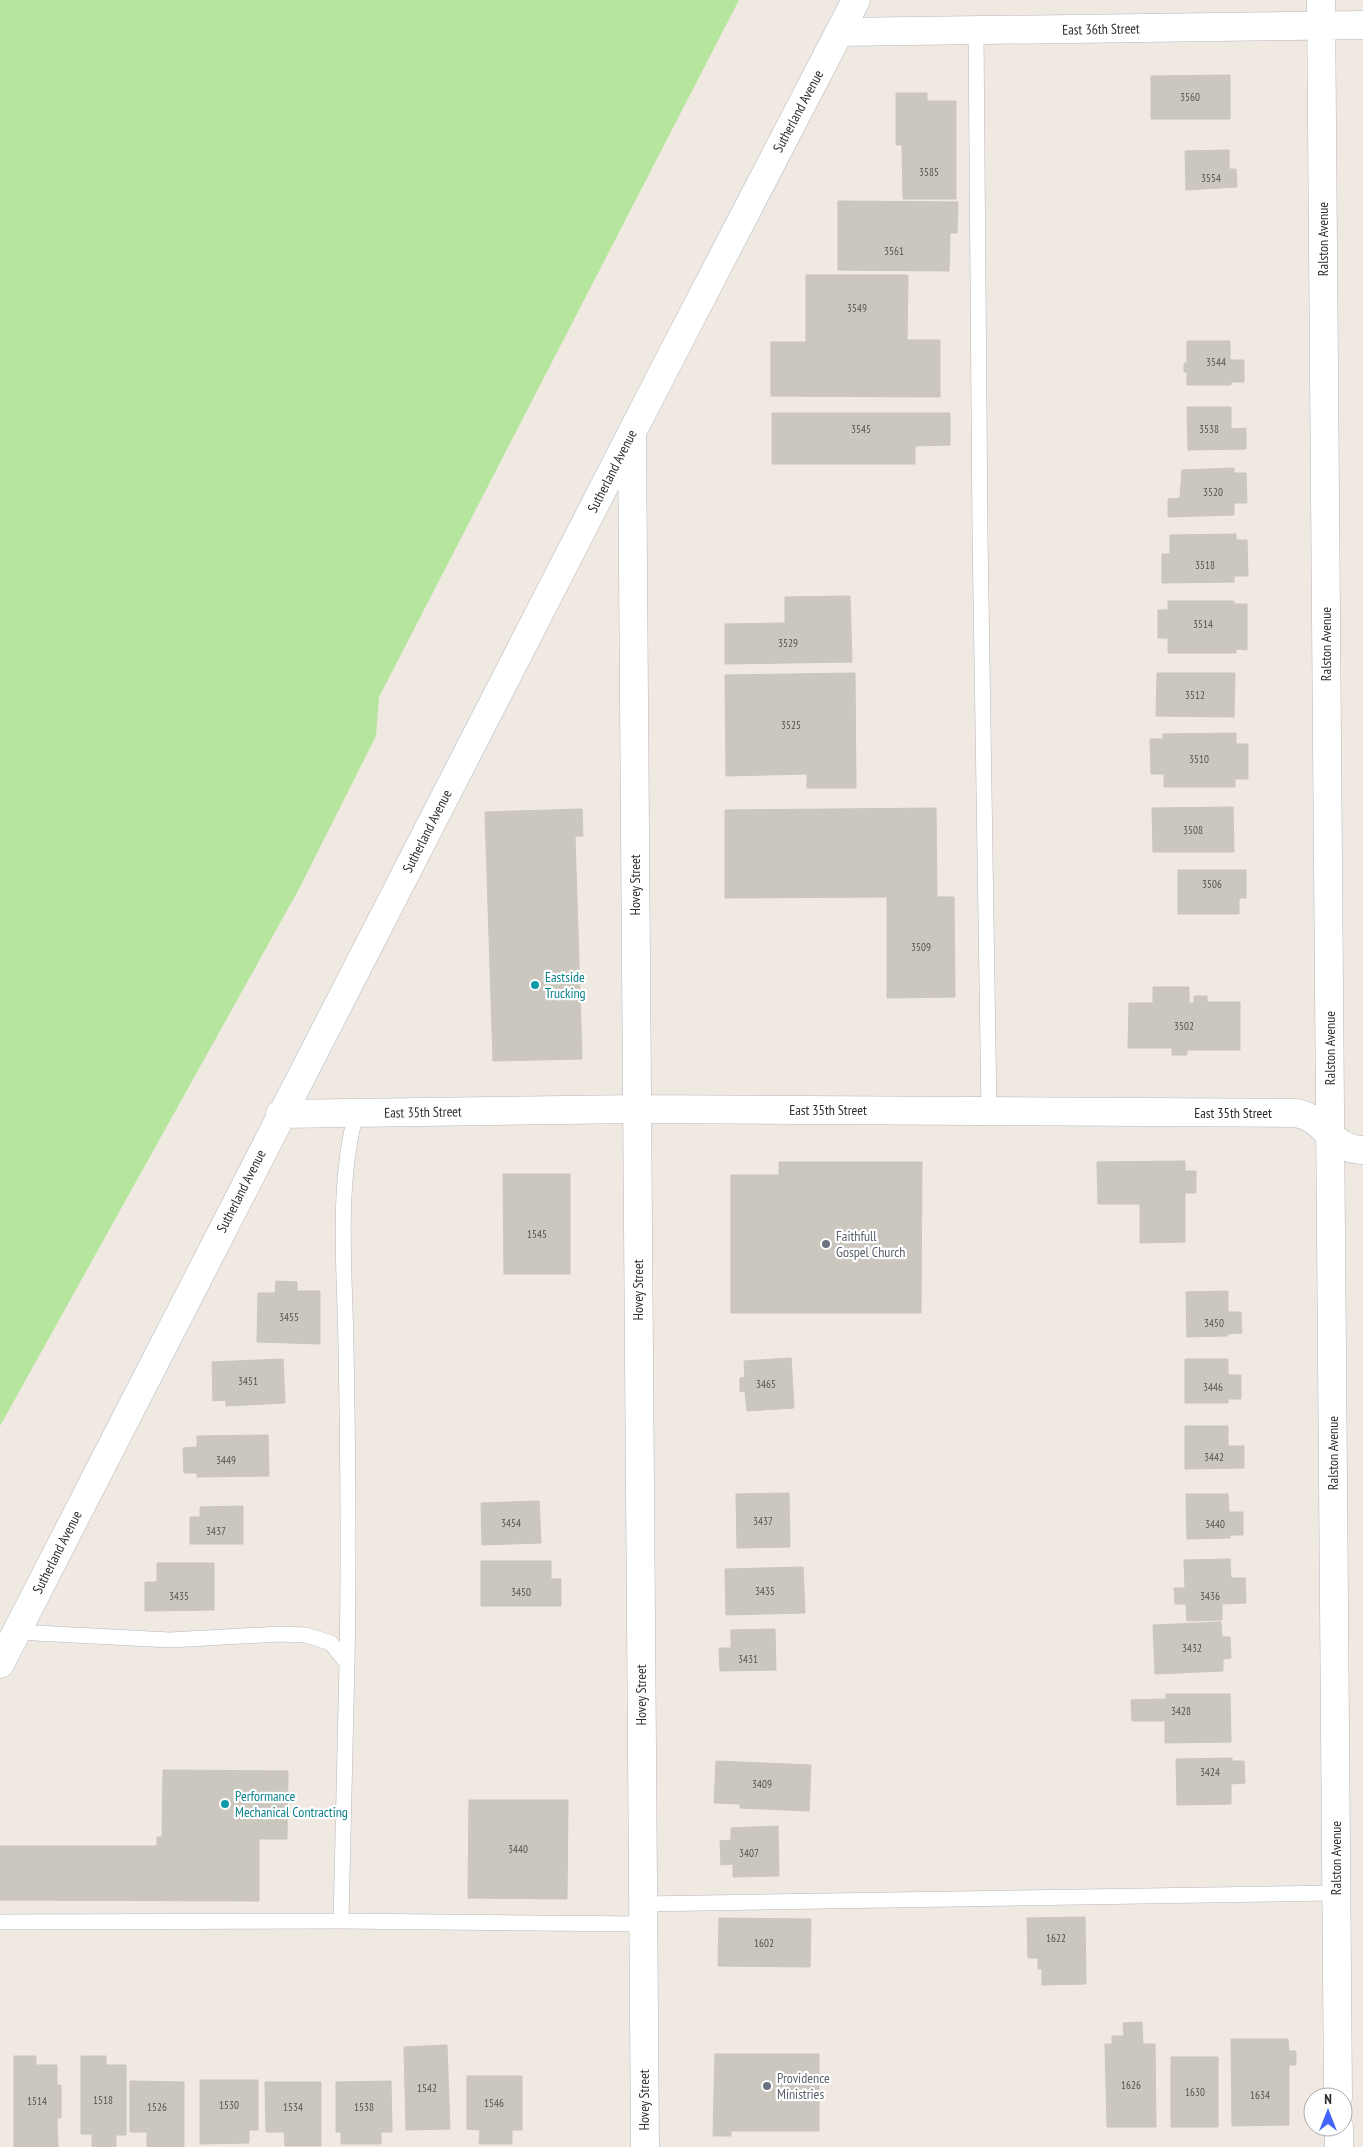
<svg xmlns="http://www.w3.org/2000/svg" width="1363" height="2147" font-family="'PT Sans Narrow',sans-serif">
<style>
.green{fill:#b6e59e}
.building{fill:#cbc7bf;stroke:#cbc5ba}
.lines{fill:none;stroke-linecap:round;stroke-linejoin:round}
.service-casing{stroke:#b4b7c1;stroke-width:16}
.minor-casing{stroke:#b4b7c1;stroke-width:29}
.service{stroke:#fff;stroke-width:15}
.minor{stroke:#fff;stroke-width:28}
.culture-dot{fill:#0f9aa8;stroke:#fff;stroke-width:2}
.worship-dot{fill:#6b7280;stroke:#fff;stroke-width:2}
.labels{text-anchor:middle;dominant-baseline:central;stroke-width:4.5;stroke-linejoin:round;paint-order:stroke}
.number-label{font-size:11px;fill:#555452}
.street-label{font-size:14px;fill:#2e2e2e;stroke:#fff}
.culture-label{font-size:14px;fill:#0d838f;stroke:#fff;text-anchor:start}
.worship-label{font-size:14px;fill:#5b616d;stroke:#fff;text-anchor:start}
</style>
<rect width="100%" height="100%" fill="#efe9e1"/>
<path class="green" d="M0 0H739L379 697 376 736 299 889 0 1426Z"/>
<path class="building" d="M1230 75V119H1151V76Z
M896 93H927V101H956V199H903L902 145H896Z
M1229 150V169H1236L1237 187 1186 190 1185 151Z
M838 201 958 202 957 233H950L949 271 838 270Z
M806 275H908L907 340H940V397L771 396V342H806Z
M1187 341H1230V360H1244V382H1231V385H1187V372H1184V363H1187Z
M1187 407H1231V429L1246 428V449L1188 450Z
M772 413H950V445L915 446V464H772Z
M1234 468V473H1246L1247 503H1234V515L1168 517V499L1180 498 1182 470Z
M1236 534V540H1247L1248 576H1234V582L1162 583V554H1170V535Z
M850 596 852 662 725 664V624L785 623V597Z
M1168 601H1234V604H1247V650L1236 649V653H1168V638H1158V610H1168Z
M855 673 856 788H807V774L726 776 725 675Z
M1157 673H1235L1234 717 1156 716Z
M1236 733V744H1248V779H1235V787H1164V774H1151L1150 739H1163V734Z
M1233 807 1234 852H1153L1152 808Z
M936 808 937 897H954L955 997 887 998V897L725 898V810Z
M582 809 583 836H575L582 1059 493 1061 485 812Z
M1178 870H1246V898H1239V914H1178Z
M1153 987H1189V1003H1194V996H1207V1002H1240V1050H1187V1055H1172V1048H1128L1129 1003H1153Z
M1185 1161V1171H1196V1193H1185V1242L1140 1243V1204H1098L1097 1162Z
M779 1162H922L921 1313H731V1175H779Z
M503 1174H570V1274H504Z
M276 1281 297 1282V1291H320V1344L257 1342 258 1293H275Z
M1228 1291V1312H1241L1242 1333 1227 1334V1336L1187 1337 1186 1292Z
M791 1358 794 1408 747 1411 745 1391 740 1392V1378L745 1377 744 1361Z
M283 1359 285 1403 226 1406V1400L213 1401 212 1362Z
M1185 1359H1228V1375H1241V1399H1228V1403H1185Z
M1185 1426H1228V1446H1244V1468L1185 1469Z
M268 1435 269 1476 197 1477V1473H184L183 1448 197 1447V1436Z
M789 1493 790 1547 737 1548 736 1494Z
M1186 1494H1228L1229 1512H1243V1535H1230V1538L1187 1539Z
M539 1501 541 1543 482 1545 481 1503Z
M243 1506V1544H190V1517H200V1507Z
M1230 1559 1231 1578H1245L1246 1603 1222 1604V1620L1187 1621 1186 1604H1175L1174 1588H1185L1184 1560Z
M481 1561H551V1579H561V1606H481Z
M157 1563H214V1610L145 1611V1582H157Z
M803 1567 805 1613 726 1615 725 1569Z
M1221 1622 1222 1637H1230L1231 1658 1223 1659V1671L1155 1674 1153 1625Z
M775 1629 776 1670 720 1671 719 1648H731V1630Z
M1166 1694H1230L1231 1742 1165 1743V1721H1132L1131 1700 1166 1699Z
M1232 1758V1761H1244L1245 1783 1231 1784V1804L1177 1805 1176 1759Z
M716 1761 811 1765 809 1811 740 1808V1804L714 1803Z
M163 1770 288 1771 287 1839H259V1901L0 1900V1846H157V1837H162Z
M469 1800H568L567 1899 468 1898Z
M778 1826 779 1876 733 1877V1864L721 1865 720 1841 731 1840V1828Z
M1085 1917 1086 1984 1042 1985V1969H1038V1958H1028L1027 1918Z
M719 1918 811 1919 810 1967 718 1966Z
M1142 2022 1143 2044H1155L1156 2127H1107L1105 2044H1112V2036H1124L1123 2023Z
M1231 2039H1288L1289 2051H1296V2065H1289V2125L1232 2126Z
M447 2045 450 2129 406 2130 404 2047Z
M715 2054H819V2131H731V2136H713Z
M14 2056H36V2065H57V2085H61V2118H57L58 2147H14Z
M81 2056H106V2065H126V2135H116V2147H92V2134H81Z
M1171 2057H1218V2127H1171Z
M467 2076H522V2130H512V2144H479L480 2130 467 2129Z
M200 2080H258V2130H249V2143L200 2144Z
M130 2081 184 2082V2147H147V2132H130Z
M391 2081 392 2132H381V2144H341V2132H336V2082Z
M265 2082H321V2146H285L284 2132H266Z"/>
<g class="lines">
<defs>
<path id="service" d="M976 30 980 533 989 1111
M16 1632 170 1640 280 1634 306 1635 331 1643 347 1663 341 1921
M347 1663C349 1558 348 1453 346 1347 345 1270 336 1189 356 1113
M643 1904 1336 1893
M0 1922 341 1921 643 1924"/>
<path id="minor" d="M1321 0 1338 2097
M840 32 1363 25
M632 436 645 2147
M280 1114 637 1109 1296 1113C1326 1118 1331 1150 1363 1150
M0 1664 664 370 856 0
M1339 2127V2147"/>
</defs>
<use href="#service" class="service-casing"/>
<use href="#minor" class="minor-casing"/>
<use href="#service" class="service"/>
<use href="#minor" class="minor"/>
</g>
<g class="culture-dot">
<circle cx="535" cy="985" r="5"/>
<circle cx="225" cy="1804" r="5"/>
</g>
<g class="worship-dot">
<circle cx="826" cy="1244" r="5"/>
<circle cx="767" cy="2086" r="5"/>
</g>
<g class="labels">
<g class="number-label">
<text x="1190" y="97">3560</text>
<text x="929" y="172">3585</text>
<text x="1211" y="178">3554</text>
<text x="894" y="251">3561</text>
<text x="857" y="308">3549</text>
<text x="1216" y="362">3544</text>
<text x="861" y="429">3545</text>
<text x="1209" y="429">3538</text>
<text x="1213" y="492">3520</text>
<text x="1205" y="565">3518</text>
<text x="1203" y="624">3514</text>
<text x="788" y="643">3529</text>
<text x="1195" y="695">3512</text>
<text x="791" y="725">3525</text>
<text x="1199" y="759">3510</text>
<text x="1193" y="830">3508</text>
<text x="1212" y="884">3506</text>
<text x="921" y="947">3509</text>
<text x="1184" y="1026">3502</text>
<text x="537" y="1234">1545</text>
<text x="289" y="1317">3455</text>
<text x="1214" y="1323">3450</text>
<text x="248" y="1381">3451</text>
<text x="766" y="1384">3465</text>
<text x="1213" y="1387">3446</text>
<text x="1214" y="1457">3442</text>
<text x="226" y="1460">3449</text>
<text x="763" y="1521">3437</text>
<text x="511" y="1523">3454</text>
<text x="1215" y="1524">3440</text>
<text x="216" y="1531">3437</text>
<text x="765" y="1591">3435</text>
<text x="521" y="1592">3450</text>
<text x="179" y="1596">3435</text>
<text x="1210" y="1596">3436</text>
<text x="1192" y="1648">3432</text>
<text x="748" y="1659">3431</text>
<text x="1181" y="1711">3428</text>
<text x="1210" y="1772">3424</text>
<text x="762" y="1784">3409</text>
<text x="518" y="1849">3440</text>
<text x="749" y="1853">3407</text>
<text x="1056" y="1938">1622</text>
<text x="764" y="1943">1602</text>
<text x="1131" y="2085">1626</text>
<text x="427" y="2088">1542</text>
<text x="1195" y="2092">1630</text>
<text x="1260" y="2095">1634</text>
<text x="103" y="2100">1518</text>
<text x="37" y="2101">1514</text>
<text x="494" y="2103">1546</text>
<text x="229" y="2105">1530</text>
<text x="157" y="2107">1526</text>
<text x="293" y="2107">1534</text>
<text x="364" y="2107">1538</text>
</g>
<g class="street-label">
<text transform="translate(1101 29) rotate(-1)">East 36th Street</text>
<text transform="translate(798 111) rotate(-62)">Sutherland Avenue</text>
<text transform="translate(1323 239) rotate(-90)">Ralston Avenue</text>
<text transform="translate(612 471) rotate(-63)">Sutherland Avenue</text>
<text transform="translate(1326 644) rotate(-90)">Ralston Avenue</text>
<text transform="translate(427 831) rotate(-63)">Sutherland Avenue</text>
<text transform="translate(635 885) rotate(-90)">Hovey Street</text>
<text transform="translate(1330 1048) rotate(-90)">Ralston Avenue</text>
<text x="828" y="1110">East 35th Street</text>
<text transform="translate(423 1112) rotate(-1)">East 35th Street</text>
<text x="1233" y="1113">East 35th Street</text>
<text transform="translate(241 1191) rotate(-63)">Sutherland Avenue</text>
<text transform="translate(638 1290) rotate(-90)">Hovey Street</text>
<text transform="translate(1333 1453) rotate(-90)">Ralston Avenue</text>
<text transform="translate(57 1552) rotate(-63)">Sutherland Avenue</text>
<text transform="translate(641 1695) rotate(-90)">Hovey Street</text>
<text transform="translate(1336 1858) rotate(-90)">Ralston Avenue</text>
<text transform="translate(644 2100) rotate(-90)">Hovey Street</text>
</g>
<g class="culture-label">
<text x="545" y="977">Eastside<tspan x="545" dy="16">Trucking</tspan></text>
<text x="235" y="1796">Performance<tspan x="235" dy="16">Mechanical Contracting</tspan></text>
</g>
<g class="worship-label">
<text x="836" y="1236">Faithfull<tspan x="836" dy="16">Gospel Church</tspan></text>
<text x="777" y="2078">Providence<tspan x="777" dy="16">Ministries</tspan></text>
</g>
</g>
<g transform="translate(1328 2112)"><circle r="24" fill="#ffffff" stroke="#ababab"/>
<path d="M0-4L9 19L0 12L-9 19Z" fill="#4264fb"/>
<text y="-8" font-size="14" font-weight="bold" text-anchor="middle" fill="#2e2e2e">N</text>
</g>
</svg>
